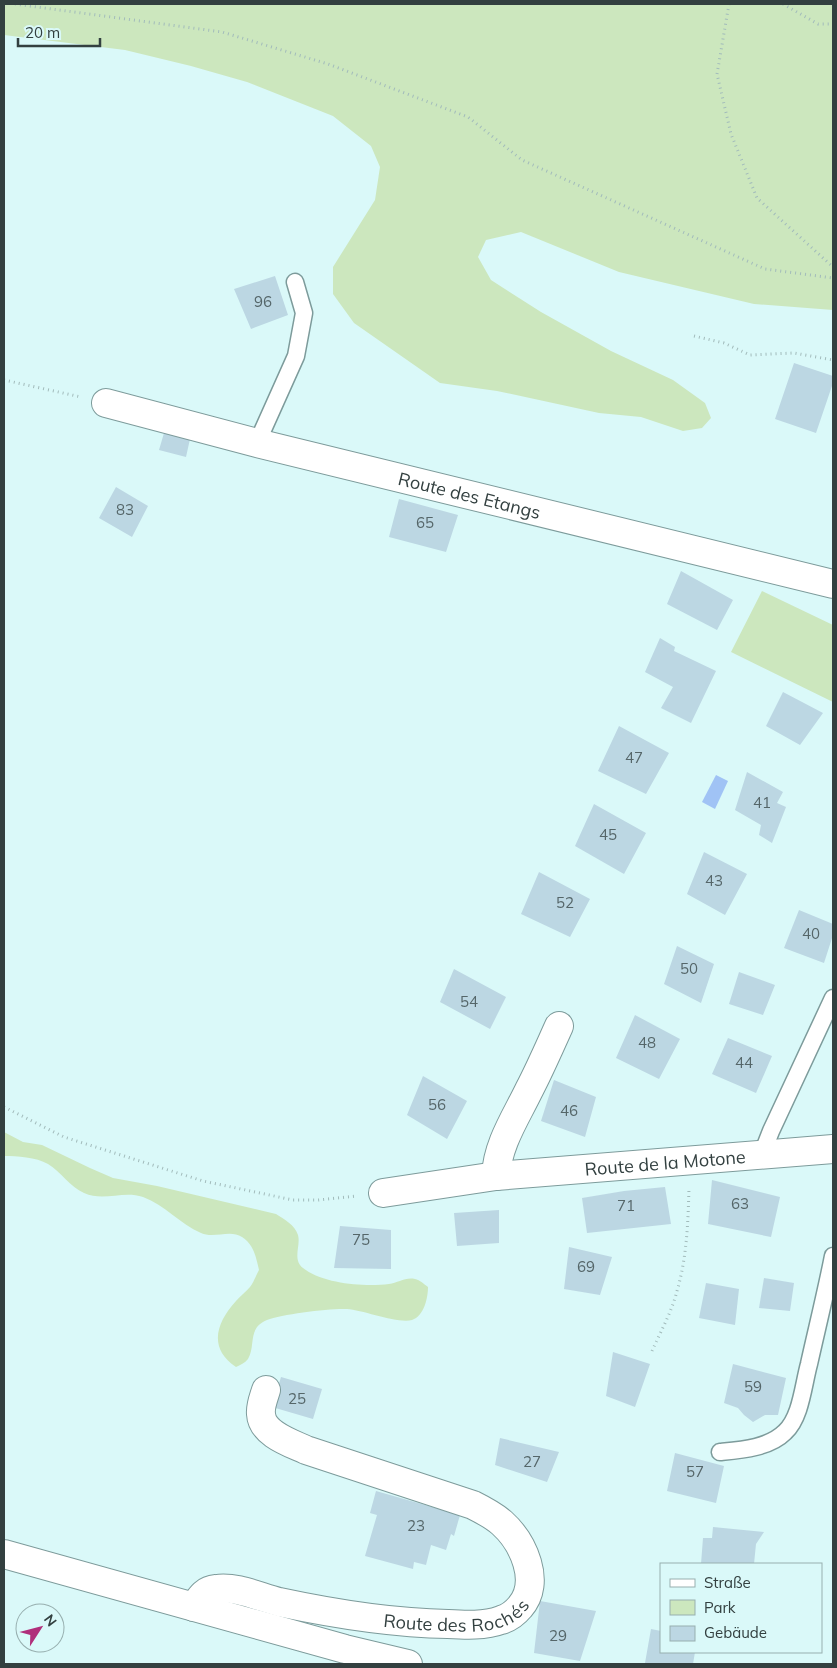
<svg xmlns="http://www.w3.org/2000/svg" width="837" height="1668" font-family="Mulish,sans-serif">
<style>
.green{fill:#cce7be}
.water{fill:#a0c3f5}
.building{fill:#bcd7e3}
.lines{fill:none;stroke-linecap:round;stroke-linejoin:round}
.lane-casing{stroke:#7d9b9b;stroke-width:19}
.street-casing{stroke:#7d9b9b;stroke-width:30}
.secondary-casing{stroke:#7d9b9b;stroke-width:30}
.path{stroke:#a2bbbb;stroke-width:3;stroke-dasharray:1 4;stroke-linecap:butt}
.lane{stroke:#fff;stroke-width:16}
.street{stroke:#fff;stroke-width:28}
.secondary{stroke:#fff;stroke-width:28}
.labels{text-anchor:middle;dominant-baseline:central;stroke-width:5;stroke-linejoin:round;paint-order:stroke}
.number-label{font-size:15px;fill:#556669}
.street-label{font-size:18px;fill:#334040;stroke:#daf9f9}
</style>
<rect width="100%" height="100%" fill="#daf9f9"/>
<path class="green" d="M4 4H833V310L754 304 619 272 521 232 486 240 478 257 491 280 541 312 611 351 673 380 705 403 711 418 702 428 683 431 641 417 599 413 497 391 440 383 354 323 333 294V267L375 200 380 167 371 146 333 116 247 82 191 66 125 50 4 35Z
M762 591 833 625V702L731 652Z
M4 1132 23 1142 42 1145 90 1168 113 1178 157 1186 276 1214C284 1219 295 1225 298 1235 301 1246 292 1259 303 1268 323 1284 365 1287 389 1284 398 1283 405 1277 415 1279 420 1280 424 1284 428 1287 428 1298 424 1316 412 1320 398 1324 363 1310 347 1309 331 1308 282 1314 267 1320 247 1328 256 1346 248 1359 245 1363 240 1365 236 1367 208 1348 216 1323 236 1301 240 1296 246 1292 250 1287 254 1282 256 1275 259 1270 256 1257 254 1245 242 1237 230 1229 214 1239 201 1233 180 1224 165 1205 143 1197 123 1190 104 1202 84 1193 70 1187 61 1172 48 1164 36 1157 17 1156 4 1156Z"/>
<path class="water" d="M716 775 728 781 715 809 702 802Z"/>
<path class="building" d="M275 276 288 315 251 329 234 289Z
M794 363 833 376V383L816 433 775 419Z
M164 433 190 439 186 457 159 450Z
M116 487 148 506 132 537 99 518Z
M399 499 458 515 446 552 389 537Z
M681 571 733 600 717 630 667 604Z
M660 638 675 647 674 651 716 671 691 723 661 708 673 687 645 672Z
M783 692 823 713 800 745 766 726Z
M619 726 669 753 646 794 598 771Z
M747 772 783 792 777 803 786 807 772 843 759 835 761 825 735 810Z
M594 804 646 833 624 874 575 846Z
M704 852 747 874 725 915 687 894Z
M539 872 590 899 570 937 521 914Z
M799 910 833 924V935L824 963 784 948Z
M677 946 714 964 701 1003 664 984Z
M454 969 506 997 490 1029 440 1002Z
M739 972 775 985 763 1015 729 1004Z
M635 1015 680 1039 659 1079 616 1058Z
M728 1038 772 1056 756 1093 712 1074Z
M423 1076 467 1101 447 1139 407 1115Z
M554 1080 596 1097 585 1137 541 1121Z
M712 1180 780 1197 771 1237 708 1224Z
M665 1187 671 1224 587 1233 582 1198 624 1191Z
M499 1210V1243L457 1246 454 1213Z
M340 1226 391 1230V1269L334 1268Z
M569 1247 612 1257 600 1295 564 1289Z
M764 1278 794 1283 790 1311 759 1308Z
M706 1283 739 1289 735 1325 699 1318Z
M613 1352 650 1364 635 1407 606 1396Z
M733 1364 786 1378 778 1415H765L753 1422 744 1415 738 1408 724 1403Z
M281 1377 322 1389 313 1419 272 1407Z
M500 1438 559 1452 547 1482 495 1465Z
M675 1453 724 1466 716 1503 667 1491Z
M376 1491 460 1515 454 1536 451 1534 446 1550 431 1545 426 1565 414 1562 413 1569 365 1556 377 1515 370 1513Z
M713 1527 764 1532 756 1544 754 1564H701L703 1538H712Z
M540 1601 596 1611 580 1661 534 1653Z
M651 1629 661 1631V1652H695L693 1664 645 1663Z"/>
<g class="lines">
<defs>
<path id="lane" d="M257 443 296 356 304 313 295 282
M762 1154 771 1131 833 998
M720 1452C741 1450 769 1448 785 1432 801 1417 803 1386 809 1364 817 1328 826 1292 833 1256"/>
<g id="street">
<path id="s1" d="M106 403 257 443 833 584"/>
<path d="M496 1176C497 1145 516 1117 529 1090 540 1069 549 1048 559 1026"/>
<path id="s2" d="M383 1193 496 1176 833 1149"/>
<path id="s3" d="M194 1607C200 1598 204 1590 216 1589 237 1586 259 1597 279 1602 335 1614 391 1623 448 1624 465 1625 485 1626 501 1620 508 1618 515 1613 520 1607 542 1582 523 1542 502 1523 493 1515 483 1510 473 1505L306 1450C291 1443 262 1434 261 1414 260 1406 264 1397 266 1390"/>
</g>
<path id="secondary" d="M4 1554 345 1649 408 1664"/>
</defs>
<use href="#lane" class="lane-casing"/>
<use href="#street" class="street-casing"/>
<use href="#secondary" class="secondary-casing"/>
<path class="path" d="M15 4 222 32 328 64 468 117 522 160 765 269 833 278
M729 4 717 74 731 134 757 198 833 267
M783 4 818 24H833
M694 336 724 343 750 355 794 353 833 360
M4 380 81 397
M4 1107 64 1137 203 1181 293 1200H318L357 1196
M652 1351C661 1331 672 1311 677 1291 687 1257 688 1222 689 1188"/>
<use href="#lane" class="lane"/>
<use href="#street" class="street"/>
<use href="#secondary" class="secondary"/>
</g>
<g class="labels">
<g class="number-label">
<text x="263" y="301">96</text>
<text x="125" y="509">83</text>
<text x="425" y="522">65</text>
<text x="634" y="757">47</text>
<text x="762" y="802">41</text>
<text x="608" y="834">45</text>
<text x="714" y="880">43</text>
<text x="565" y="902">52</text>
<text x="811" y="933">40</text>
<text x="689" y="968">50</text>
<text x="469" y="1001">54</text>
<text x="647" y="1042">48</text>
<text x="744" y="1062">44</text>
<text x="437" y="1104">56</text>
<text x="569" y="1110">46</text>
<text x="740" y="1203">63</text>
<text x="626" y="1205">71</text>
<text x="361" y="1239">75</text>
<text x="586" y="1266">69</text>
<text x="753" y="1386">59</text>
<text x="297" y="1398">25</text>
<text x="532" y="1461">27</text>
<text x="695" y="1471">57</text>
<text x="416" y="1525">23</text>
<text x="558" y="1635">29</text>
</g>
<g class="street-label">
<text stroke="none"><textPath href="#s1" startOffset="375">Route des Etangs</textPath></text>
<text stroke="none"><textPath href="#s2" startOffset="284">Route de la Motone</textPath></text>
<text stroke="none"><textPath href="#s3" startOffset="275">Route des Rochés</textPath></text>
</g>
</g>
<rect width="837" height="1668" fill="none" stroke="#334040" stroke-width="10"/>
<rect x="660" y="1563" width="162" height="90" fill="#daf9f9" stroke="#97afaf"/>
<rect x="670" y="1579" width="25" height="8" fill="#ffffff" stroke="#97afaf"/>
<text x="704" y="1588" font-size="15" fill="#334040">Straße</text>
<rect x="670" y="1600" width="25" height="15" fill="#cce7be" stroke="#97afaf"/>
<text x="704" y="1613" font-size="15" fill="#334040">Park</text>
<rect x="670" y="1626" width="25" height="15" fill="#bcd7e3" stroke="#97afaf"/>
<text x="704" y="1638" font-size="15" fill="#334040">Gebäude</text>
<g transform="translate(40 1628) rotate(54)"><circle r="24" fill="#daf9f9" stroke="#97afaf"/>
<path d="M0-4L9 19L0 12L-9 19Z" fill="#b02f7b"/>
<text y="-8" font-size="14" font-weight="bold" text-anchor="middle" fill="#334040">N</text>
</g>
<path d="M18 38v8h82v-8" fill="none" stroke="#334040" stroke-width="2.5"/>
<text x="25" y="38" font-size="15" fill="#334040" stroke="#daf9f9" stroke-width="4" paint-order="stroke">20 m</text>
</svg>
